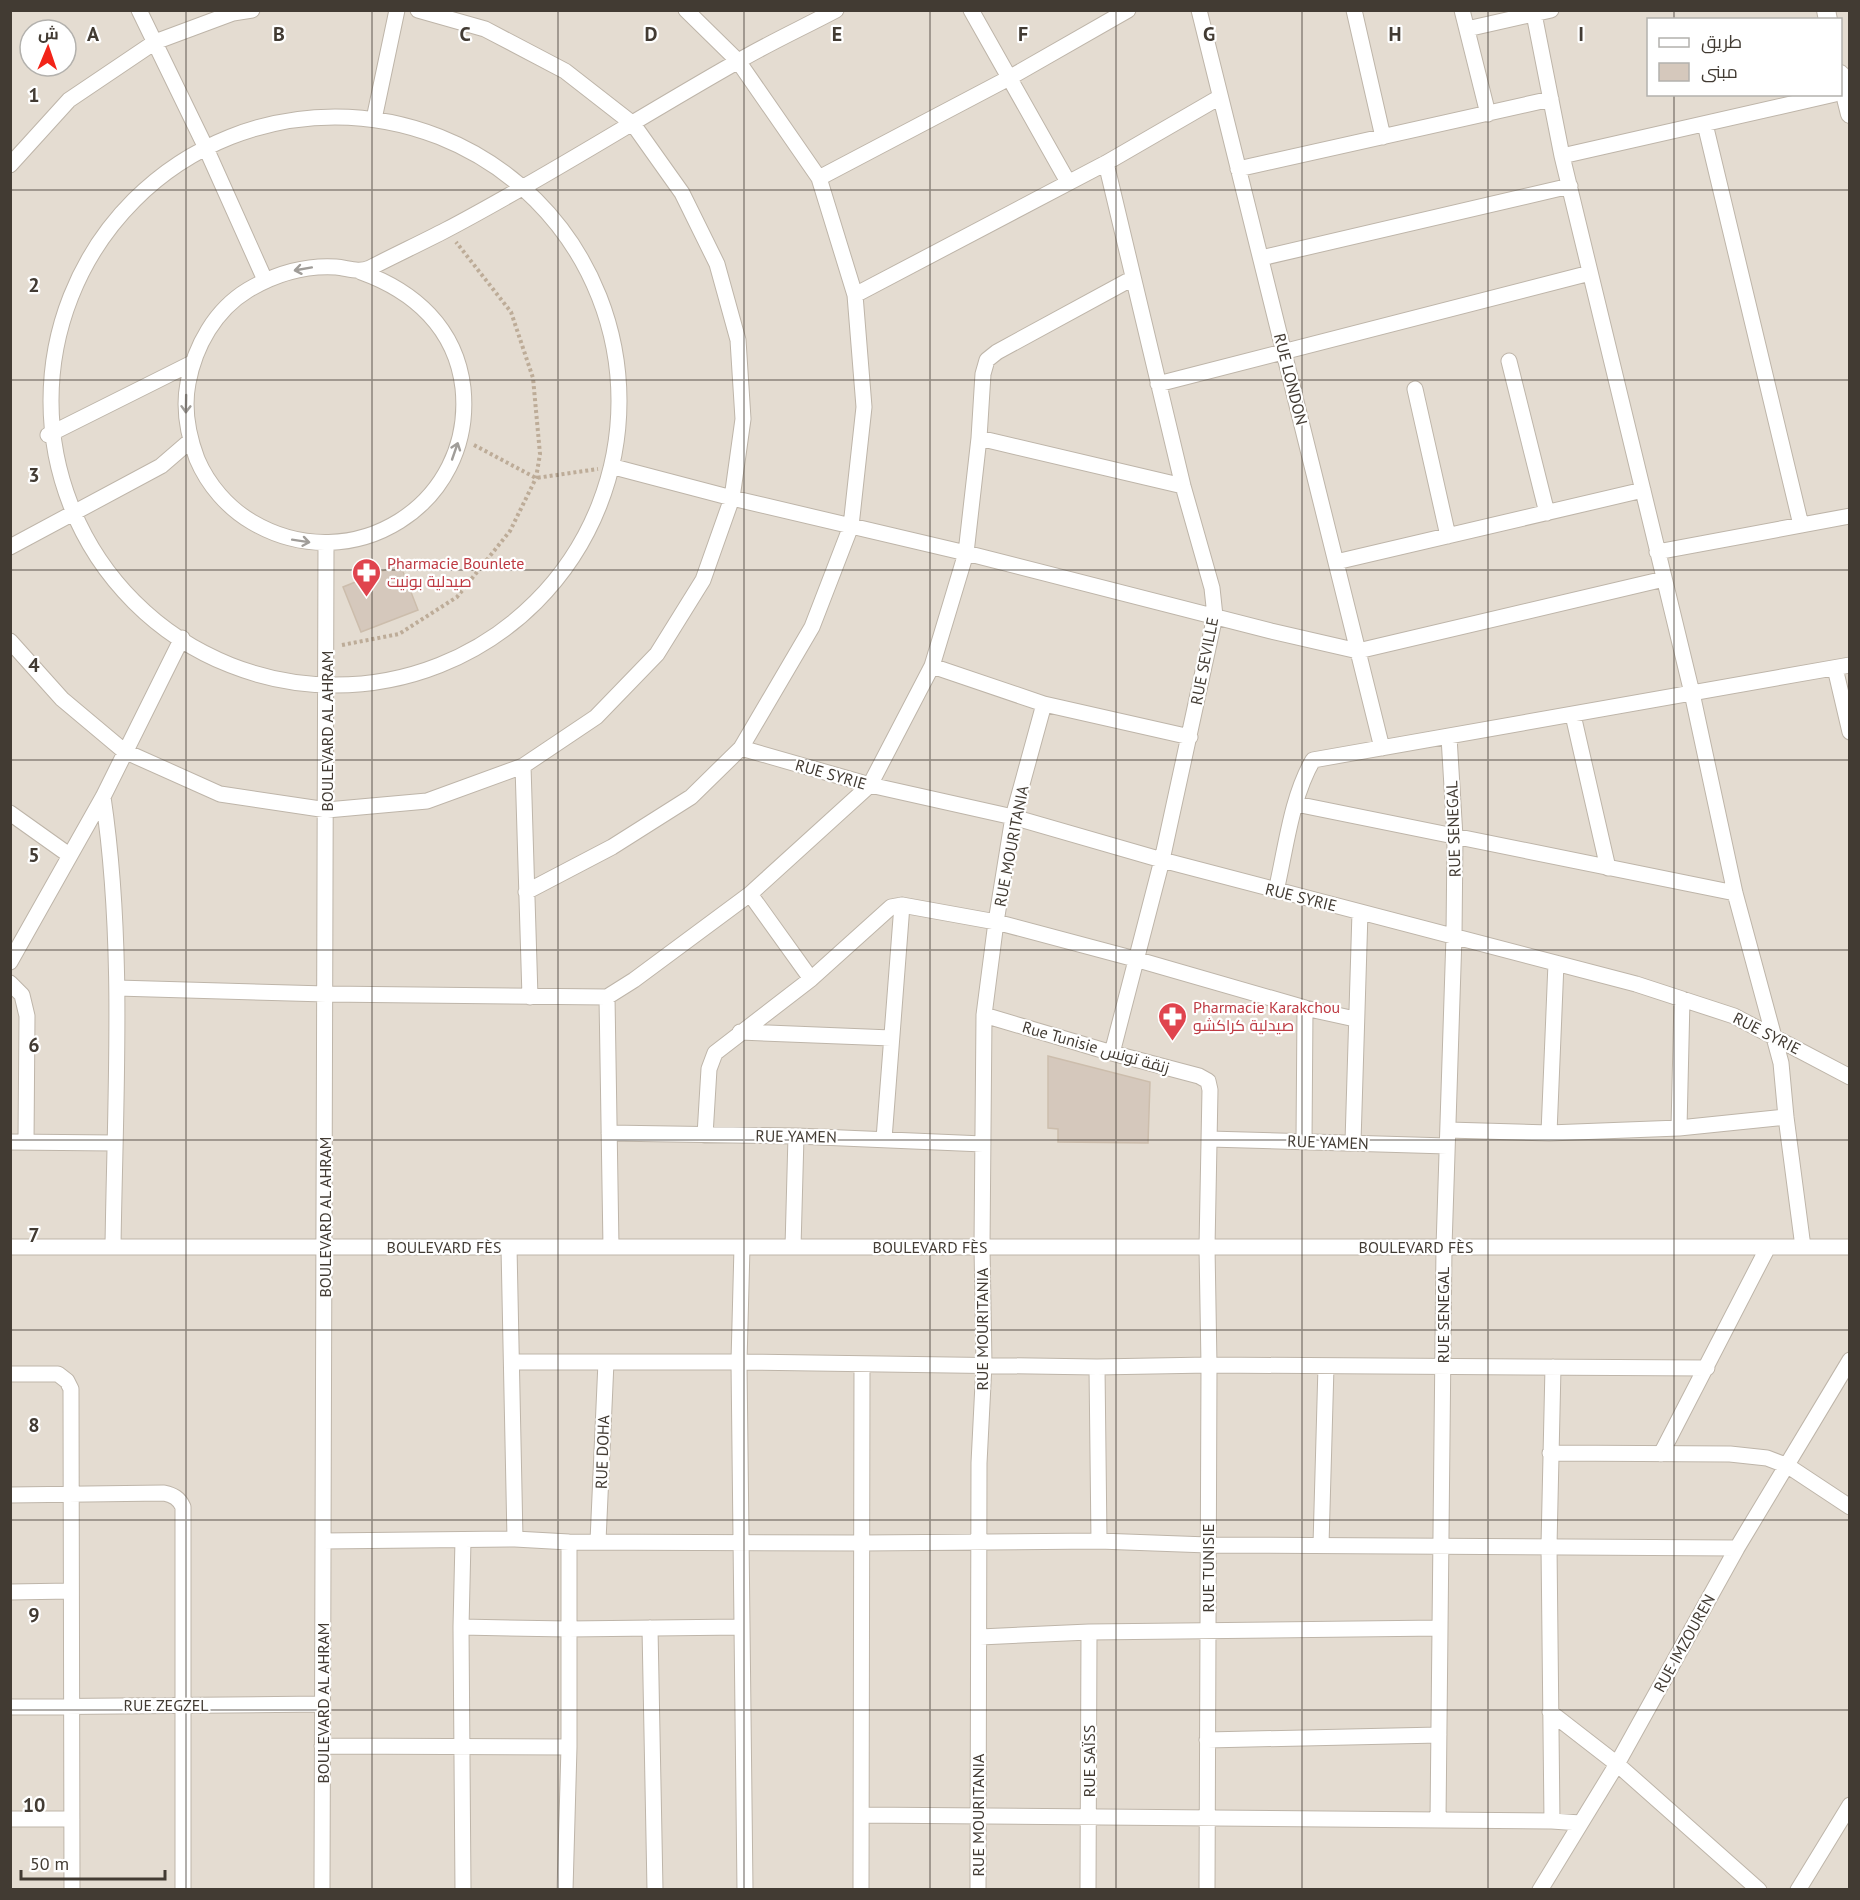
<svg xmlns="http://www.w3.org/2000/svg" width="1860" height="1900" font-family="'PT Sans',Cairo,sans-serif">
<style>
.residential{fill:#e4dcd1;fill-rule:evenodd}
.building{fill:#d5c8bc;stroke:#ccbdac;stroke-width:1.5}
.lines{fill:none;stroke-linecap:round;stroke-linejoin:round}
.minor-casing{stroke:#beb5a9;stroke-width:17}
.tertiary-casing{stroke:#beb5a9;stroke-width:20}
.path{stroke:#bdac98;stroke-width:4;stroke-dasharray:3 3;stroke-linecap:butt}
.minor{stroke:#fff;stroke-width:15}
.tertiary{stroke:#fff;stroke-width:18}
.oneway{stroke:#a09d99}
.grid{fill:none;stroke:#423b33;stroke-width:1.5;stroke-opacity:0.55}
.labels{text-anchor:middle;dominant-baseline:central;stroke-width:4.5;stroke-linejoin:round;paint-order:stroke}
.street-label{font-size:16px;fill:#423b33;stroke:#fff}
.health-label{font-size:16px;fill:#be3a42;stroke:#fff;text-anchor:start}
.grid-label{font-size:20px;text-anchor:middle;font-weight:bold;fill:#423b33;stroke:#fff;stroke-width:4.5;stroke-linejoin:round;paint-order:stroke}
</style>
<rect width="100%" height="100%" fill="#f1ebe3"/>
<path class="residential" d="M11 11H1849V1889H11ZM1648 20H1840V94H1648ZM30 30H66V66H30Z"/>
<path class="building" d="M400 564 418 610 361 632 343 587Z
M1048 1056 1150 1082 1148 1143 1058 1142V1129L1048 1128Z"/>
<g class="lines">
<defs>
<path id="minor" d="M139 10 205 146 265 280
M971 10 1068 182
M1199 10 1382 748
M1354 10 1383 137
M1462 10 1488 114
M1534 14 1562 156 1692 693 1735 893 1781 1063 1786 1117 1803 1247
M1467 29 1551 10
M51 401a284 284 0 1 1 568 0a284 284 0 1 1-568 0Z
M374 119 397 10
M1705 124 1801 525
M1562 156 1835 94
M1106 163 1183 486 1212 588 1215 616 1162 860 1112 1053
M10 165 69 100 155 42 233 13 252 10
M1238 169 1551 99
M819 178 1009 78 1128 10
M1261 258 1570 186
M361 272C414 291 456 328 463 388 475 505 352 581 252 522 228 508 208 485 197 459 188 435 183 409 188 383 195 346 215 310 248 290 275 274 304 265 336 267 348 268 358 273 370 268 395 255 421 243 446 230 545 178 638 118 735 63 767 44 802 28 836 10
M855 295 1106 163 1220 97
M1509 361 1547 513
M1158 384 1590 273
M1415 389 1448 536
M48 435 192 363
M979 438 1183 486
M614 467 732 498 966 553 1271 631 1358 651 1664 579
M10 547 161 466 190 441
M1657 552 1850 516
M1336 562 1643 490
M10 641 62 699 124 751 220 794 327 810 427 801 523 766 596 717 657 654 703 580 732 498 743 419 738 340 717 264 682 193 633 124 565 71 485 29 418 10
M932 666 1044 704 1190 737
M1835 668 1850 732
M1573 715 1608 868
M741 748 870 785 1013 817 1162 860 1636 984 1734 1016 1850 1077
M523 766 530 997
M103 797C125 945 115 1097 113 1247
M1296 804 1735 893
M10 813 69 855
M1276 891C1286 848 1291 798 1313 760L1850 665
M526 892 612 847 691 797 741 748 812 627 851 526 864 407 855 295 819 178 738 61 686 10
M750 894 811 979
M10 962 103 797 182 638
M10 983 22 995 27 1016 26 1142
M117 988 326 994 607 997 634 980 750 894 870 785 932 666 966 553 979 438 983 374 987 360 997 352 1133 278
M607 997 611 1247
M984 1015 1112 1053 1199 1076 1208 1081 1210 1090 1207 1247 1209 1365 1207 1890
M740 1032 891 1038
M1679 1128 1682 999
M1448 1130 1549 1133 1679 1128 1786 1117
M609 1133 796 1136 983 1144
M1549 1133 1556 963
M705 1135 709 1069 715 1053 811 979 891 907 902 905 996 922 1135 959 1305 1008 1355 1019
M884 1139 902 905
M1209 1139 1447 1146
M1304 1141 1305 1008
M10 1142 114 1143
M1353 1142 1360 912
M10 1247H1850
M509 1247 515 1539
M742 1247 739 1362 745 1890
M793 1247 796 1136
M512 1362H739L1097 1367 1209 1365 1707 1368
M1097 1367 1099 1541
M10 1374H58L67 1381 71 1389 72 1890
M1550 1453 1730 1454 1767 1458 1788 1466 1850 1507
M1661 1454 1768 1247
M10 1495 164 1493C173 1495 179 1498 183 1507V1890
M463 1540 461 1627 463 1890
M323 1541 515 1539 569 1542 862 1543 1099 1541 1208 1545 1737 1548
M598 1541 606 1362
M1321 1545 1326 1366
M10 1592 71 1591
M461 1627 568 1629 741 1627
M650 1628 655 1890
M980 1637 1089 1632 1440 1628
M10 1707 322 1704
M1550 1712 1617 1764 1759 1890
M1207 1740 1439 1735
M322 1746 569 1747
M862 1815 1552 1821 1580 1823
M10 1819H72
M1438 1820 1444 1247 1454 936 1455 837 1449 737
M1552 1821 1549 1546 1553 1367
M322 1890 326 544
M565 1890 569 1747V1542
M861 1890 862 1364
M978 1890 979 1463 984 1364 982 1247 984 1015 996 922 1013 817 1044 704
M1088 1890 1089 1632
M1540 1890 1617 1764 1737 1548 1850 1360
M1798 1890 1850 1805"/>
<path id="tertiary" d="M1826 10 1828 20
M1840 74 1850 114"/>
</defs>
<use href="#minor" class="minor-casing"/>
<use href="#tertiary" class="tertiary-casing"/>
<path class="path" d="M474 445 536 478 598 469
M342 645 399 634 457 597 510 531 536 478 540 454 533 378 511 312 456 242"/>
<use href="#minor" class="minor"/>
<use href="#tertiary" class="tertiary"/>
</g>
<defs><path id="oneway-shaft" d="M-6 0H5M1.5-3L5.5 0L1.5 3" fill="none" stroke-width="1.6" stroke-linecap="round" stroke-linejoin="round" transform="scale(1.5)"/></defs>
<g class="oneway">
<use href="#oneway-shaft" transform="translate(303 269) rotate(170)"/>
<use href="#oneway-shaft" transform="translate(186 404) rotate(91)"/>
<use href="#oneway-shaft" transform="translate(455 451) rotate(-71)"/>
<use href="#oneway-shaft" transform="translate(301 541) rotate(9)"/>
</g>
<path class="grid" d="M186 10V1890M372 10V1890M558 10V1890M744 10V1890M930 10V1890M1116 10V1890M1302 10V1890M1488 10V1890M1674 10V20M1674 94V1890M10 190H1850M10 380H1850M10 570H1850M10 760H1850M10 950H1850M10 1140H1850M10 1330H1850M10 1520H1850M10 1710H1850"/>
<defs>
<symbol id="pharmacy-pin" viewBox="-11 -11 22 30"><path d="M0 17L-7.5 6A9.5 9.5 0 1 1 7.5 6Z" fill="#e0444e" stroke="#fff"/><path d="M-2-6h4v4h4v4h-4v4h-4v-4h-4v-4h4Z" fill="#fff"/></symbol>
</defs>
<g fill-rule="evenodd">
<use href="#pharmacy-pin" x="350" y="556" width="33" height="45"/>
<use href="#pharmacy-pin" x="1156" y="1000" width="33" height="45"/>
</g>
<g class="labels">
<g class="street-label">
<text transform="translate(1291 379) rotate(76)">RUE LONDON</text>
<text transform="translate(1204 661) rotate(-79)">RUE SEVILLE</text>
<text transform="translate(327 731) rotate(-90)">BOULEVARD AL AHRAM</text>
<text transform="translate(831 774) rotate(16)">RUE SYRIE</text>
<text transform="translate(1453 829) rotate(-92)">RUE SENEGAL</text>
<text transform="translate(1011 846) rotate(-79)">RUE MOURITANIA</text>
<text transform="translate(1301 897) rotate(14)">RUE SYRIE</text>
<text transform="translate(1767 1033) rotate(27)">RUE SYRIE</text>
<text transform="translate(1096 1047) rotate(16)">Rue Tunisie زنقة تونس</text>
<text transform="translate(796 1136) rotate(1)">RUE YAMEN</text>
<text transform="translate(1328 1142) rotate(2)">RUE YAMEN</text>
<text transform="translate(325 1217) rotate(-90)">BOULEVARD AL AHRAM</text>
<text x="444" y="1247">BOULEVARD FÈS</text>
<text x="930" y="1247">BOULEVARD FÈS</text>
<text x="1416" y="1247">BOULEVARD FÈS</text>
<text transform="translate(1443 1315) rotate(-90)">RUE SENEGAL</text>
<text transform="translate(982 1329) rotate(-90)">RUE MOURITANIA</text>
<text transform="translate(602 1452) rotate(-88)">RUE DOHA</text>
<text transform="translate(1208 1568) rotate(-90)">RUE TUNISIE</text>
<text transform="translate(1684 1643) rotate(-61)">RUE IMZOUREN</text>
<text transform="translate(323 1703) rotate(-90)">BOULEVARD AL AHRAM</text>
<text x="166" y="1705">RUE ZEGZEL</text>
<text transform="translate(1089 1761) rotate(-90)">RUE SAÏSS</text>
<text transform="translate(978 1815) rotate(-90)">RUE MOURITANIA</text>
</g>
<g class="health-label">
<text x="387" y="563">Pharmacie Bounlete<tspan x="387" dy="18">صيدلية بونيت</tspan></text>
<text x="1193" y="1007">Pharmacie Karakchou<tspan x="1193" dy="18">صيدلية كراكشو</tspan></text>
</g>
</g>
<g class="grid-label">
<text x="93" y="41">A</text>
<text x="279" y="41">B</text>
<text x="465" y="41">C</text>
<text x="651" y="41">D</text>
<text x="837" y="41">E</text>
<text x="1023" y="41">F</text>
<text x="1209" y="41">G</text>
<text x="1395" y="41">H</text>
<text x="1581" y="41">I</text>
<text x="34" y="102">1</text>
<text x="34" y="292">2</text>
<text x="34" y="482">3</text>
<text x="34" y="672">4</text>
<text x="34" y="862">5</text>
<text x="34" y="1052">6</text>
<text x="34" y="1242">7</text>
<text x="34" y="1432">8</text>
<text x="34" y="1622">9</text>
<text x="34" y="1812">10</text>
</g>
<rect width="1860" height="1900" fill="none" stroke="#423b33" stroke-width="24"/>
<rect x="1647" y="18" width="195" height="78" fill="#ffffff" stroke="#b3b1ad" stroke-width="1.5"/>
<rect x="1659" y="38" width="30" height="9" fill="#ffffff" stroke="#b3b1ad" stroke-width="1.5"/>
<text x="1701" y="48" font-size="18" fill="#423b33">طريق</text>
<rect x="1659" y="63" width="30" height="18" fill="#d5c8bc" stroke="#b3b1ad" stroke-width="1.5"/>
<text x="1701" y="78" font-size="18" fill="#423b33">مبنى</text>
<g transform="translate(48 48) rotate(2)"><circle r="28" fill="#ffffff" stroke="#b3b1ad" stroke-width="1.5"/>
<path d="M0-4.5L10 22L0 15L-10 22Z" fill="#f22418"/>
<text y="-9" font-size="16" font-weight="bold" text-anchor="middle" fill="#423b33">ش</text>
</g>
<path d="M21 1870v9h144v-9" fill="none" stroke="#423b33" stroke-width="3"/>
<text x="30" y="1870" font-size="18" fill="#423b33" stroke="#ffffff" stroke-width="4.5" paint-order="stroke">50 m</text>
</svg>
